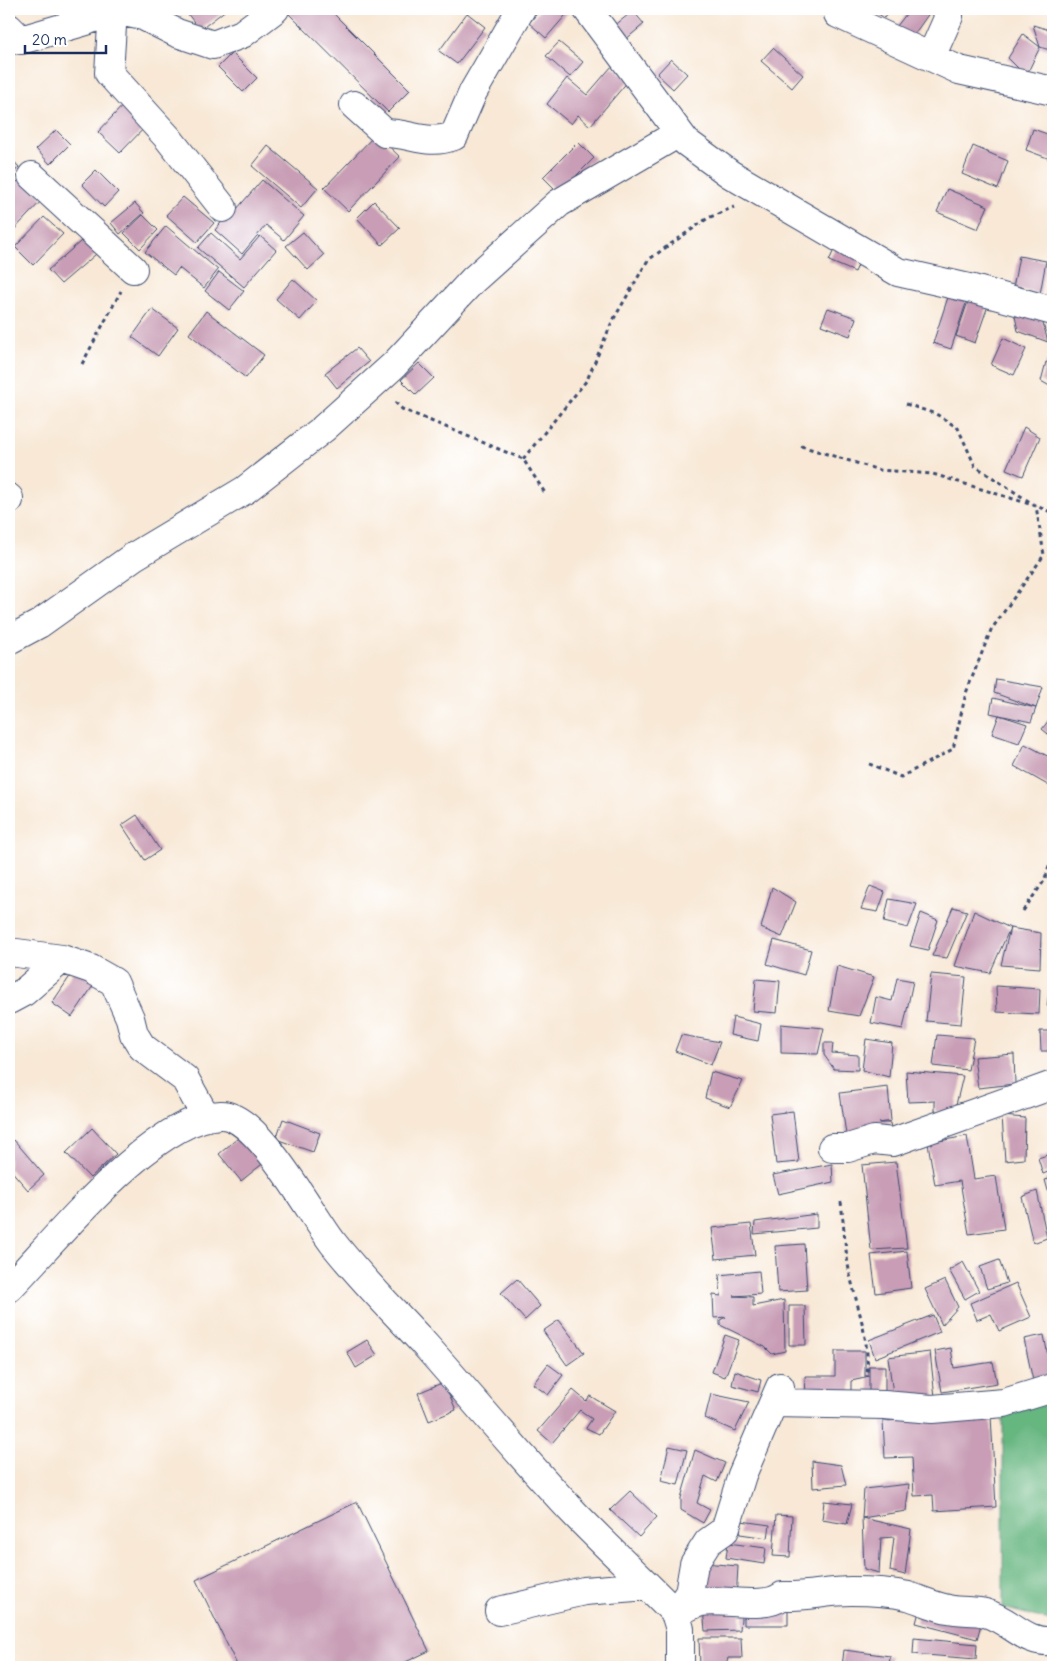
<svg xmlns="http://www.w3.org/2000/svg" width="1062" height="1676" font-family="Delius,sans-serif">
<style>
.forest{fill:#66b680;stroke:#40726f}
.building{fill:#c89db5}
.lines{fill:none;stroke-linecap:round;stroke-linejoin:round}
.minor-casing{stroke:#3c4b70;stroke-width:30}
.path{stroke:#3c4b70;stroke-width:3;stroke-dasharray:4 4;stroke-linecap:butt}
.minor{stroke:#fff;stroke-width:28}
</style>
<rect width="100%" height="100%" fill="#fff"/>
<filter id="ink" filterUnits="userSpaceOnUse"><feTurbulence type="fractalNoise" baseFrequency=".02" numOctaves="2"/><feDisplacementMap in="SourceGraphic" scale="10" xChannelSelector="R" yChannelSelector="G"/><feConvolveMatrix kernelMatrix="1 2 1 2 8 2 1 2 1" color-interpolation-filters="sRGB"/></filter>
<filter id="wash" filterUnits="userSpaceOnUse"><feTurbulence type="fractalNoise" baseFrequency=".0096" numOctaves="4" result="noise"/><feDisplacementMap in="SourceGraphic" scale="20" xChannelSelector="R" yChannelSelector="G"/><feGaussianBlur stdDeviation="1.12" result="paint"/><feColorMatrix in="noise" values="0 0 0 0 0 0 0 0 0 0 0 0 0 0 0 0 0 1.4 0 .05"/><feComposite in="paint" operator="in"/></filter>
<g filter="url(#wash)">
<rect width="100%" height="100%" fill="#f8e8d5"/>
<path class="forest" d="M1053 1397V1621L1003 1608V1416Z"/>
<g id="blocks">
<path class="building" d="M192 9H227L200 30 187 13Z
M290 9H329L410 90 388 112 287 12Z
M541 9H571L546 38 529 23Z
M872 9H891L884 18Z
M910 9H932L913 36 897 26Z
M633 11 644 24 625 40 614 26Z
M467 13 485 27 457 64 439 51Z
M1033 25 1053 31V51L1040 47Z
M1023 34 1040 47 1026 76 1008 58Z
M559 42 583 62 570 77 546 56Z
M773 48 803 75 792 88 761 61Z
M232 53 257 78 243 92 218 67Z
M671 59 687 74 673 89 657 74Z
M612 66 629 80 590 126 578 115 571 124 547 104 567 78 587 95Z
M127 101 149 123 120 153 98 132Z
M1033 129 1053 136V160L1026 150Z
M56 130 70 144 50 164 36 149Z
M376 134 400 157 348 211 324 188Z
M578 142 594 158 559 193 543 177Z
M268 146 318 188 301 208 252 166Z
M973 146 1008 161 998 189 962 174Z
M9 156 19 167 9 178Z
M96 170 118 192 104 207 82 184Z
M23 176 43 199 10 234 9 190Z
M262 180 304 216 284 240 266 225 242 254 215 230 228 214 236 210Z
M947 189 988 206 978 229 937 212Z
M183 197 214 223 197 242 166 215Z
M374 201 400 228 382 245 357 218Z
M135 203 144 213 120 234 111 223Z
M143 215 158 230 140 249 124 233Z
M44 217 63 234 33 265 15 247Z
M166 226 218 270 204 288 179 268 174 275 145 252Z
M303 232 324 255 308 270 286 246Z
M211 233 240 259 260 236 276 250 244 287 198 248Z
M89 234 102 249 61 284 48 270Z
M837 243 863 254 855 272 829 261Z
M1019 256 1046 261 1040 294 1013 288Z
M219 272 244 291 229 310 205 291Z
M293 279 317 301 300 320 276 299Z
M952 285 970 291 951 349 933 343Z
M972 290 991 297 975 343 956 336Z
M828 308 856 318 850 336 821 325Z
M152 309 178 328 158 356 132 337Z
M206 311 264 355 246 378 189 334Z
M1015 316H1041L1048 342 1018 331Z
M1003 338 1026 349 1014 375 991 365Z
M357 348 369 362 337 388 325 373Z
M1046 362 1053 364V388L1041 381Z
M419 363 434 378 416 395 401 380Z
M1024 427 1040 437 1023 476 1006 469Z
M996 679 1043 687 1036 708 994 693Z
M993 698 1036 708 1031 722 990 713Z
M999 715 1027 724 1019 743 992 734Z
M1053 715V738L1042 729Z
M1025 744 1053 759V788L1014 766Z
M137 815 160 850 145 860 122 825Z
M870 886 885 892 878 912 861 909Z
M772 887 796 902 782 937 761 928Z
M889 899 917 904 908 928 884 922Z
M953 907 967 911 947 958 932 956Z
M974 911 1010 928 1041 933 1040 968 1001 965 1010 928 990 973 955 966Z
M921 913 938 920 928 950 910 946Z
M774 940 811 950 804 975 767 964Z
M77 966 97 980 72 1017 52 1003Z
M837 966 874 977 859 1016 829 1011Z
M1052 973H1053V1008L1047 1006Z
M931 974 966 977 961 1024 926 1021Z
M897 978 913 981 903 1029 871 1023 876 997 892 1001Z
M756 979 780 981 777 1013 753 1011Z
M996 986 1040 989 1039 1014 997 1012Z
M733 1017 761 1024 758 1041 730 1035Z
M781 1024 824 1028 818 1054 781 1053Z
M1040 1031H1053V1051H1041Z
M681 1035 720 1042 711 1065 675 1051Z
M937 1035 974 1038 968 1070 933 1066Z
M866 1039 892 1043 889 1077 862 1070Z
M824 1043H833L832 1053 858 1055V1070L834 1069 824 1055Z
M1014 1054 1015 1084 978 1088 974 1057Z
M906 1071 963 1076 954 1113 935 1111V1101L908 1102Z
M711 1072 743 1081 730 1107 705 1098Z
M888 1087 891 1121 879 1123H890L893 1142 848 1148 840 1093Z
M793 1111 799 1162 776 1164 770 1114Z
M1002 1116 1025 1118 1024 1159 1005 1161Z
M283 1119 320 1133 313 1152 276 1139Z
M92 1128 116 1154 90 1178 66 1153Z
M244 1133 266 1161 241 1181 219 1154Z
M967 1136 974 1179 996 1176 1004 1229 969 1234 960 1181 935 1185 928 1143Z
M14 1140 44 1175 28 1190 9 1168V1145Z
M1053 1153V1170L1043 1174 1038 1158Z
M896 1162 907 1248 871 1250 862 1165Z
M832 1164 833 1182 778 1194 773 1175Z
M1053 1178V1208L1045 1180Z
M1037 1191 1047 1238 1033 1243 1022 1197Z
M817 1214V1228L754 1234 755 1222Z
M751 1224 755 1255 716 1259 712 1228Z
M804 1244 807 1290 778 1292 775 1246Z
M907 1251 911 1288 876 1293 871 1255Z
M999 1260 1007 1283 987 1289 980 1267Z
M963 1262 979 1291 965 1299 949 1270Z
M759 1271 761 1294 734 1296 753 1297V1306L784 1300 785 1351 772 1354 765 1347 720 1325V1320L726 1317 714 1318 713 1295 721 1296 719 1275Z
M517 1279 540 1306 525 1320 501 1293Z
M945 1280 958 1307 942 1325 925 1289Z
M1016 1283 1031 1317 999 1331 991 1314 977 1320 970 1303Z
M789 1306H805L806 1345H789Z
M933 1315 940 1332 875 1358 869 1340Z
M559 1320 584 1353 567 1365 543 1331Z
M725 1335 739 1340 725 1377 712 1372Z
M1044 1335 1052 1377 1033 1381 1024 1339Z
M367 1340 377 1355 356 1368 347 1352Z
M951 1348 954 1368 993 1362 997 1383 942 1392 935 1351Z
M835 1351H865V1378L851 1381V1396H806L805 1376H835Z
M930 1352 935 1397 894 1401 888 1357Z
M548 1364 563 1375 548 1395 533 1384Z
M869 1366H885V1396H869Z
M735 1371 761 1380 758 1392 732 1385Z
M444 1382 456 1410 429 1421 418 1393Z
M573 1390 586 1401 590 1396 615 1411 599 1434 586 1428 592 1419 580 1410 552 1443 538 1431Z
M711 1394 749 1402 735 1431 705 1418Z
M991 1416 996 1507 934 1511 933 1495 914 1496 912 1457 885 1458 883 1421Z
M669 1446 687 1450 678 1485 661 1481Z
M695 1450 725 1463 717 1482 705 1476 697 1503 710 1510 703 1523 681 1510V1498Z
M812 1461 841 1465 846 1485 813 1488Z
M909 1484 906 1511 862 1518 911 1529 905 1575 890 1571 894 1537 881 1538 879 1573 864 1569 862 1518 864 1489Z
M630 1491 657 1517 639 1537 610 1510Z
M824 1501 852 1504 847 1524 822 1520Z
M357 1502 429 1651 395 1667H238L196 1580Z
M776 1515 792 1516 790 1557 773 1556Z
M741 1521 770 1525 768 1538 740 1534Z
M728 1543 766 1548 764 1564 726 1558Z
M704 1563 738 1566 736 1600 702 1597Z
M742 1606 740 1630 705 1631 703 1607Z
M920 1608 981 1624 977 1639 916 1623Z
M744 1609H788V1625H744Z
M699 1638H741L742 1658H728L726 1666 700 1667Z
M914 1638 977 1644 976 1659 913 1654Z
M844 1650 890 1656 889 1667H842Z"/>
</g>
</g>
<g filter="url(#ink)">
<use href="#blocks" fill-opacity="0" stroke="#3c4b70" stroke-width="1"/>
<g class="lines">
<defs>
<path id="minor" d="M587 9 686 142 730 174 898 272 973 289 1053 311
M113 10 109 73 168 138 223 208
M838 14 959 70 1053 91
M9 28 21 40 86 21 113 10 143 16 177 33 213 45 242 34 275 9
M931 57 949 16 946 9
M354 105 385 133C411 133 427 146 454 136L473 92 521 9
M32 176 133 269
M9 498V500
M9 640 39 624 133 557 245 490 323 429 394 365 473 280 559 203 679 133
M9 952 62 959
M9 1000 24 992 62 959 91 969 114 982 130 1018 134 1034 142 1047 185 1079 206 1117
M832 1148H848L874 1140 893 1142 1053 1085
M9 1288C56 1240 153 1117 221 1115 258 1114 311 1215 333 1243 361 1279 395 1312 426 1346 476 1402 524 1461 576 1515 608 1548 643 1580 675 1613L680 1629V1667
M773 1403 884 1405 932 1409 1004 1403 1053 1388
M499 1611 584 1591 648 1586
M675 1613C683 1610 692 1604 701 1602 723 1598 764 1610 782 1596 807 1597 827 1591 851 1591 869 1591 890 1592 908 1596 921 1600 934 1606 948 1609 960 1612 976 1610 985 1613 1011 1620 1024 1644 1053 1641
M675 1613 689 1593 694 1564 708 1542 725 1530 742 1475 780 1387"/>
</defs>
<use href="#minor" class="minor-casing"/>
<path class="path" d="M82 364 121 291
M395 402 402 409 523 459 545 493
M906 404 936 414 958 428 975 466 1036 506 1053 513
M801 446 879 470 933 474 1036 506 1044 555 991 630 966 693 953 749 901 777 867 763
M523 459 587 380 612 322 648 260 708 218 734 207
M1023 911 1044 881 1053 856
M841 1202C844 1226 845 1251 850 1275 858 1310 870 1340 867 1377"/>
<use href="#minor" class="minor"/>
</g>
</g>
<rect width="1062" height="1676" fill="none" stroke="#fff" stroke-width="30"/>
<path d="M25 45v8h81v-8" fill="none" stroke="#1b2f5e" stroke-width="2.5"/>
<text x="32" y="45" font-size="15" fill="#1b2f5e" stroke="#ffffff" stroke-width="4" paint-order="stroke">20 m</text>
</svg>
